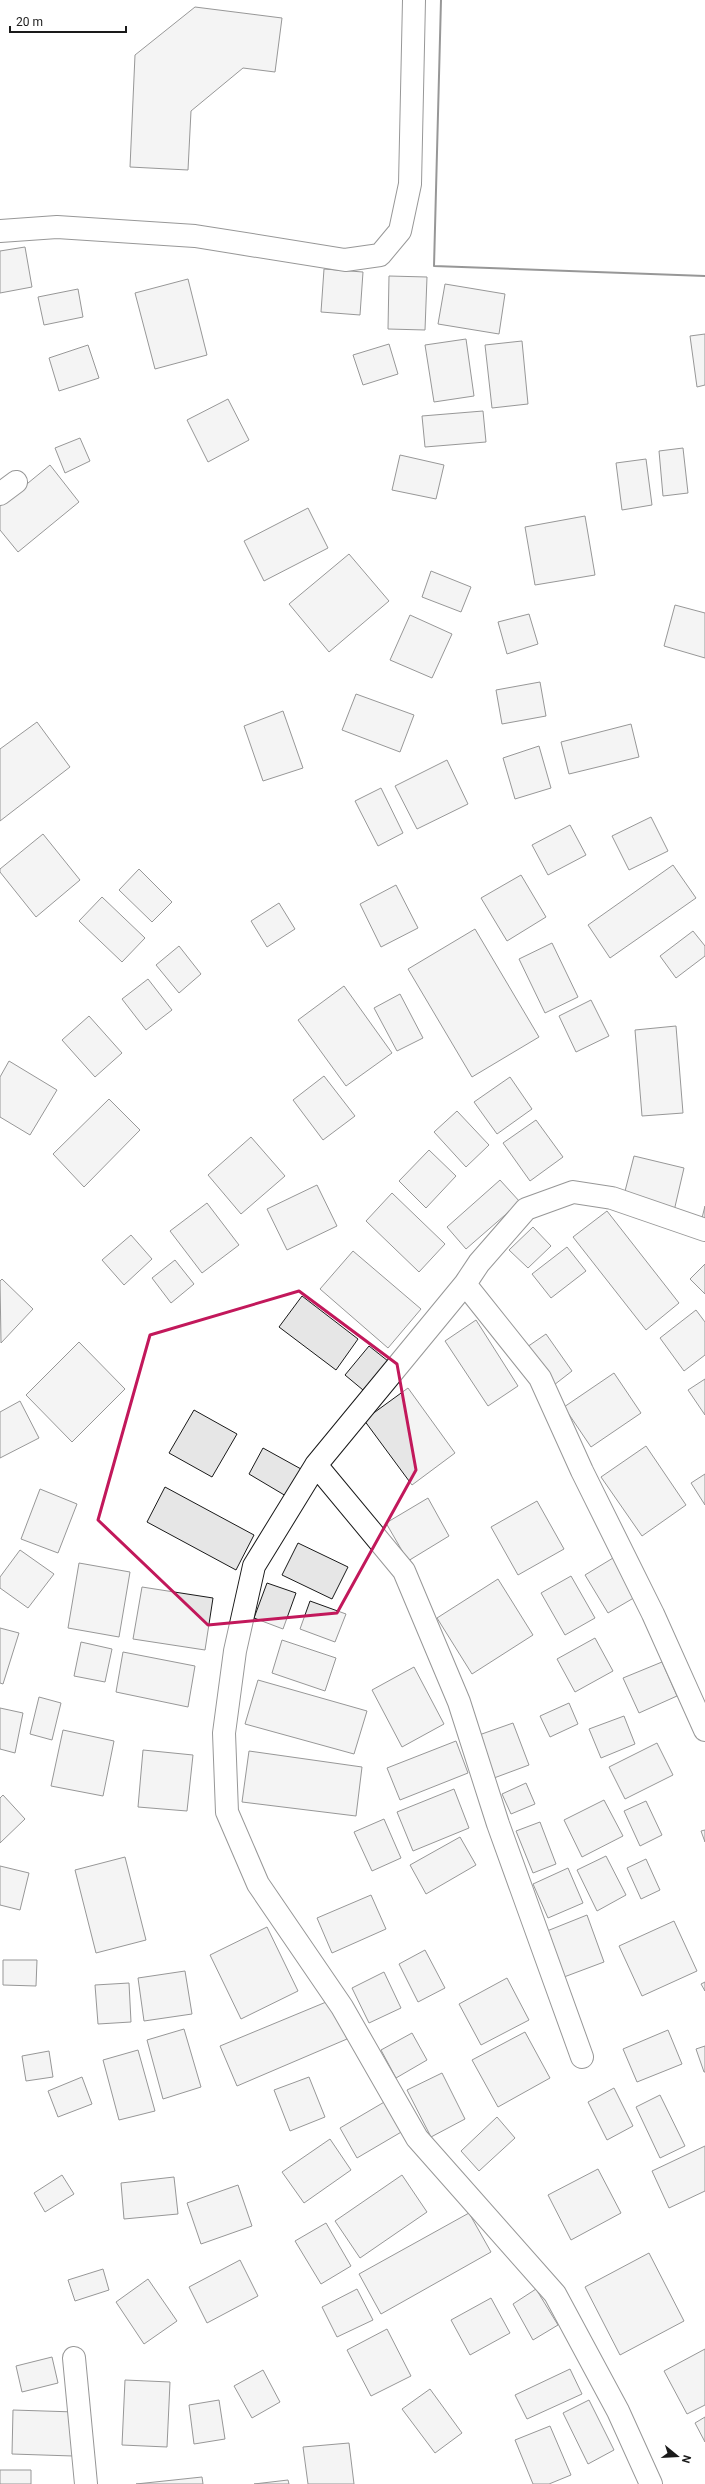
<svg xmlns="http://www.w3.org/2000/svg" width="705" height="2484" font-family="Roboto,sans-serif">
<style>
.building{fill:#e6e6e6;stroke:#1a1a1a}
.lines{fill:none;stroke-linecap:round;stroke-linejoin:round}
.street-casing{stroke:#1a1a1a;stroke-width:24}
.street{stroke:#fff;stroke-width:22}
.wall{stroke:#1a1a1a;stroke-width:2}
.marked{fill:none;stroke:#c2185b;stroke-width:3;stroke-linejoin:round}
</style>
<rect width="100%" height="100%" fill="#fff"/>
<path class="building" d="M195 7 282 18 275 72 243 68 191 111 188 170 130 167 135 55Z
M25 247 32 287 0 293V251Z
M324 269 363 272 360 315 321 312Z
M389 276 427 277 425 330 388 329Z
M188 279 207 355 155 369 135 293Z
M445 284 505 294 499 334 438 324Z
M78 289 83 317 44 325 38 297Z
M705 334V385L697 387 690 336Z
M466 339 474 396 434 402 425 345Z
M522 341 528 404 492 408 485 345Z
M389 344 398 374 363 385 353 355Z
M88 345 99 378 59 391 49 358Z
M228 399 249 440 208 462 187 420Z
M483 411 486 442 425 447 422 416Z
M80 438 90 461 65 473 55 448Z
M683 448 688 493 663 496 659 451Z
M400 455 444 465 436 499 392 490Z
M646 459 652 505 622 510 616 463Z
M50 465 79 502 18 552 0 530V506Z
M308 508 328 548 264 581 244 541Z
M585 516 595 575 535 585 525 527Z
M349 554 389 601 329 652 289 604Z
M431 571 471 587 461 612 422 597Z
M675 605 705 613V658L664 646Z
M529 614 538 644 507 654 498 622Z
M410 615 452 634 432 678 390 660Z
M540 682 546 716 502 724 496 690Z
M356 694 414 715 400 752 342 730Z
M283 711 303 768 263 781 244 726Z
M37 722 70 767 0 821V749Z
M631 724 639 757 569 774 561 742Z
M539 746 551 788 515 799 503 758Z
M447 760 468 804 417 829 395 786Z
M381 788 403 833 378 846 355 801Z
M651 817 668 851 629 870 612 836Z
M570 825 586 855 548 875 532 845Z
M43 834 80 880 36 917 0 872V869Z
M673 865 696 898 610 958 588 925Z
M139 869 172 902 152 922 119 890Z
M521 875 546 917 507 941 481 898Z
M396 885 418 928 381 947 360 904Z
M102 897 145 938 122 962 79 921Z
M279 903 295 929 267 947 251 921Z
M475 929 539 1037 472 1077 408 969Z
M693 931 705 946V956L676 978 660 956Z
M552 943 578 997 545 1013 519 959Z
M179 946 201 974 179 993 156 965Z
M148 979 172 1010 146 1030 122 999Z
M344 986 392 1053 346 1086 298 1020Z
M400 994 423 1038 397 1051 374 1008Z
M591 1000 609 1036 576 1052 559 1016Z
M89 1016 122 1053 95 1077 62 1040Z
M676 1026 683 1113 642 1116 635 1030Z
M9 1061 57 1090 30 1135 0 1117V1077Z
M324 1076 355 1116 323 1140 293 1100Z
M510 1077 532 1109 497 1134 474 1102Z
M109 1099 140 1130 84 1187 53 1154Z
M457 1111 489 1145 466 1167 434 1132Z
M536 1120 563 1157 530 1181 503 1143Z
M251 1137 285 1176 241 1214 208 1175Z
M429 1150 456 1176 426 1208 399 1181Z
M634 1156 684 1168 674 1211 623 1199Z
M500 1180 520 1202 466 1249 447 1227Z
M317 1185 337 1226 287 1250 267 1209Z
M392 1193 445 1244 419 1272 366 1221Z
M207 1203 239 1245 202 1273 170 1231Z
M705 1206V1219L702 1218Z
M607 1211 679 1303 646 1330 573 1237Z
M533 1227 551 1246 528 1268 509 1250Z
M131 1235 152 1259 124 1285 102 1260Z
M567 1247 586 1271 551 1298 532 1274Z
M353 1251 421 1309 388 1348 320 1289Z
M175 1260 194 1284 171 1303 152 1278Z
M705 1264V1294L690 1279Z
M2 1279 33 1309 1 1343 0 1281Z
M302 1296 358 1339 336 1370 279 1327Z
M696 1310 705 1322V1355L684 1371 660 1338Z
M476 1320 518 1386 488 1406 445 1341Z
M546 1334 572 1371 554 1385 527 1347Z
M79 1342 125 1389 72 1442 26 1395Z
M369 1346 388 1361 363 1390 345 1375Z
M614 1373 641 1413 591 1447 564 1407Z
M705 1379V1415L688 1390Z
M408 1388 455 1453 412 1485 364 1420Z
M20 1401 39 1438 0 1458V1412Z
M194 1410 237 1434 212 1477 169 1453Z
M646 1446 686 1505 642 1536 601 1477Z
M263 1448 301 1469 286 1496 249 1474Z
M705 1474V1505L691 1483Z
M165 1487 254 1535 236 1570 147 1522Z
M40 1489 77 1504 58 1553 21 1539Z
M428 1498 449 1536 408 1561 386 1523Z
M537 1501 564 1549 518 1575 491 1527Z
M298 1543 348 1567 332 1599 282 1575Z
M20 1550 54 1574 28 1608 0 1588V1577Z
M613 1558 637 1596 608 1613 585 1575Z
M79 1563 130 1572 119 1637 68 1628Z
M571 1576 595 1618 565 1635 541 1593Z
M498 1579 533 1635 472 1674 437 1618Z
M267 1583 296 1593 283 1629 254 1618Z
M142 1587 213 1598 205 1650 133 1639Z
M310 1601 346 1614 335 1642 300 1629Z
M0 1628 19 1633 3 1684 0 1683Z
M595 1638 613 1671 575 1692 557 1659Z
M282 1640 336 1658 325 1691 272 1673Z
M81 1642 112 1649 105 1682 74 1676Z
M123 1652 195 1666 188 1707 116 1692Z
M662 1662 677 1696 639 1713 623 1678Z
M414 1667 444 1724 402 1747 372 1690Z
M258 1680 367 1711 354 1754 245 1724Z
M39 1697 61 1703 52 1740 30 1734Z
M569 1703 578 1724 550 1737 540 1716Z
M0 1708 23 1713 15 1753 0 1749Z
M624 1716 635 1744 601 1758 589 1729Z
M513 1723 529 1765 494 1778 479 1735Z
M63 1730 114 1741 103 1796 51 1786Z
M456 1741 468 1773 400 1800 387 1768Z
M657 1743 673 1775 625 1799 609 1767Z
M143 1750 193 1755 187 1811 138 1807Z
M249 1751 362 1767 356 1816 242 1802Z
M526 1783 535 1804 511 1814 502 1794Z
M454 1789 469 1828 413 1851 397 1812Z
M3 1795 25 1819 0 1843V1798Z
M604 1800 623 1836 582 1857 564 1820Z
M646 1801 662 1835 640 1846 624 1811Z
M384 1819 401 1858 372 1871 354 1832Z
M540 1822 556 1864 533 1873 516 1831Z
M705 1830V1842L701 1831Z
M460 1837 476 1865 426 1894 410 1865Z
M606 1856 626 1895 597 1911 577 1870Z
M125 1857 146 1940 96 1953 75 1870Z
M646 1859 660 1890 641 1899 627 1868Z
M0 1866 29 1873 20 1910 0 1905Z
M568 1868 583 1903 548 1918 533 1884Z
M371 1895 386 1929 332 1953 317 1918Z
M587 1915 604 1962 564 1977 547 1931Z
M674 1921 697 1971 642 1996 619 1946Z
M267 1927 298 1991 241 2019 210 1955Z
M425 1950 445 1988 418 2002 399 1964Z
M3 1960H37L36 1986 3 1985Z
M185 1971 192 2014 144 2021 138 1978Z
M384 1972 401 2008 369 2023 352 1988Z
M507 1978 529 2020 481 2045 459 2004Z
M705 1982V1991L701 1984Z
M129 1983 131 2022 98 2024 95 1985Z
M331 2000 347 2039 237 2086 220 2046Z
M184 2029 201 2087 163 2099 147 2040Z
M668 2030 682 2064 637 2082 623 2049Z
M525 2032 550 2078 498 2107 472 2060Z
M412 2033 427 2060 396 2078 381 2050Z
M705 2046V2072H704L696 2049Z
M138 2050 155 2111 119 2120 103 2060Z
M49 2051 53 2077 26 2081 22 2056Z
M442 2073 465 2119 431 2137 407 2090Z
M82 2077 92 2104 58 2117 48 2091Z
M309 2077 325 2117 290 2131 274 2090Z
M614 2088 633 2126 607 2140 588 2102Z
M660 2095 685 2146 660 2158 636 2107Z
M386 2101 403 2131 357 2158 340 2128Z
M497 2117 515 2138 479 2171 461 2151Z
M330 2139 351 2170 304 2203 282 2172Z
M705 2146V2191L669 2208 652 2171Z
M598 2169 621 2213 571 2240 548 2195Z
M62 2175 74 2194 45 2212 34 2193Z
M402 2175 427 2212 360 2258 335 2221Z
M174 2177 178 2214 124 2219 121 2183Z
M238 2185 252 2226 201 2244 187 2203Z
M469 2213 491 2252 381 2314 359 2274Z
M326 2223 351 2266 321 2284 295 2241Z
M649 2253 684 2321 620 2355 585 2287Z
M240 2260 258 2296 207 2323 189 2287Z
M103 2269 109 2290 75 2301 68 2280Z
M148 2279 177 2321 144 2344 116 2302Z
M357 2289 373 2320 337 2337 322 2307Z
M536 2289 558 2325 533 2340 513 2304Z
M491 2298 510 2333 470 2355 451 2320Z
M387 2329 411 2376 371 2396 347 2350Z
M705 2349V2405L687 2414 664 2371Z
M52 2357 58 2383 22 2392 16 2366Z
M570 2369 582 2394 527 2419 515 2395Z
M263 2370 280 2402 252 2418 234 2386Z
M125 2380 170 2382 167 2447 122 2445Z
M430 2389 462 2433 435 2453 402 2409Z
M219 2400 225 2439 194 2444 189 2405Z
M589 2400 614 2450 588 2464 563 2413Z
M13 2410 75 2412 73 2456 12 2454Z
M705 2417V2442L695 2423Z
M550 2426 571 2475 549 2484H533L515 2440Z
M349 2443 354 2484H308L303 2447Z
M0 2470H31V2484H0Z
M202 2477 203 2484H136Z
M288 2480 289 2484H254Z"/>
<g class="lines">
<defs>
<path id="street" d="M0 231 57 227 195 236 345 260 380 255 400 231 410 184 414 0
M0 494 16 482
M465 1284 540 1378 582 1471 653 1614 705 1730
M316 1465 404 1571 459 1702 498 1824 582 2057
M74 2358 86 2484
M651 2484 618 2411 555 2294 417 2138 342 2007 258 1884 227 1812 224 1733 235 1651 254 1566 316 1465 465 1284 479 1263 526 1209 573 1192 612 1198 705 1230"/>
</defs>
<use href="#street" class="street-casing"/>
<use href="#street" class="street"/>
<path class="wall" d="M441 0 434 266 705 276"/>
</g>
<path d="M0 0H705V2484H0ZM299 1291 397 1364 416 1470 337 1613 208 1625 98 1520 150 1335Z" fill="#fff" fill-opacity=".55" fill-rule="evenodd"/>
<path class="marked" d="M299 1291 397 1364 416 1470 337 1613 208 1625 98 1520 150 1335Z"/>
<g transform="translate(677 2456) rotate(108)" stroke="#ffffff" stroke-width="3" paint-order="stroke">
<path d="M0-3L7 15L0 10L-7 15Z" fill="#1a1a1a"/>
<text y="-6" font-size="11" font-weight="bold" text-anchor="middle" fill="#1a1a1a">N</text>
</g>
<path d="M10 26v6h116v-6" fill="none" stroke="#1a1a1a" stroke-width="2"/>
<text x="16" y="26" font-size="12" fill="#1a1a1a" stroke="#ffffff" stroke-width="3" paint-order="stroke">20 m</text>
</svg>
